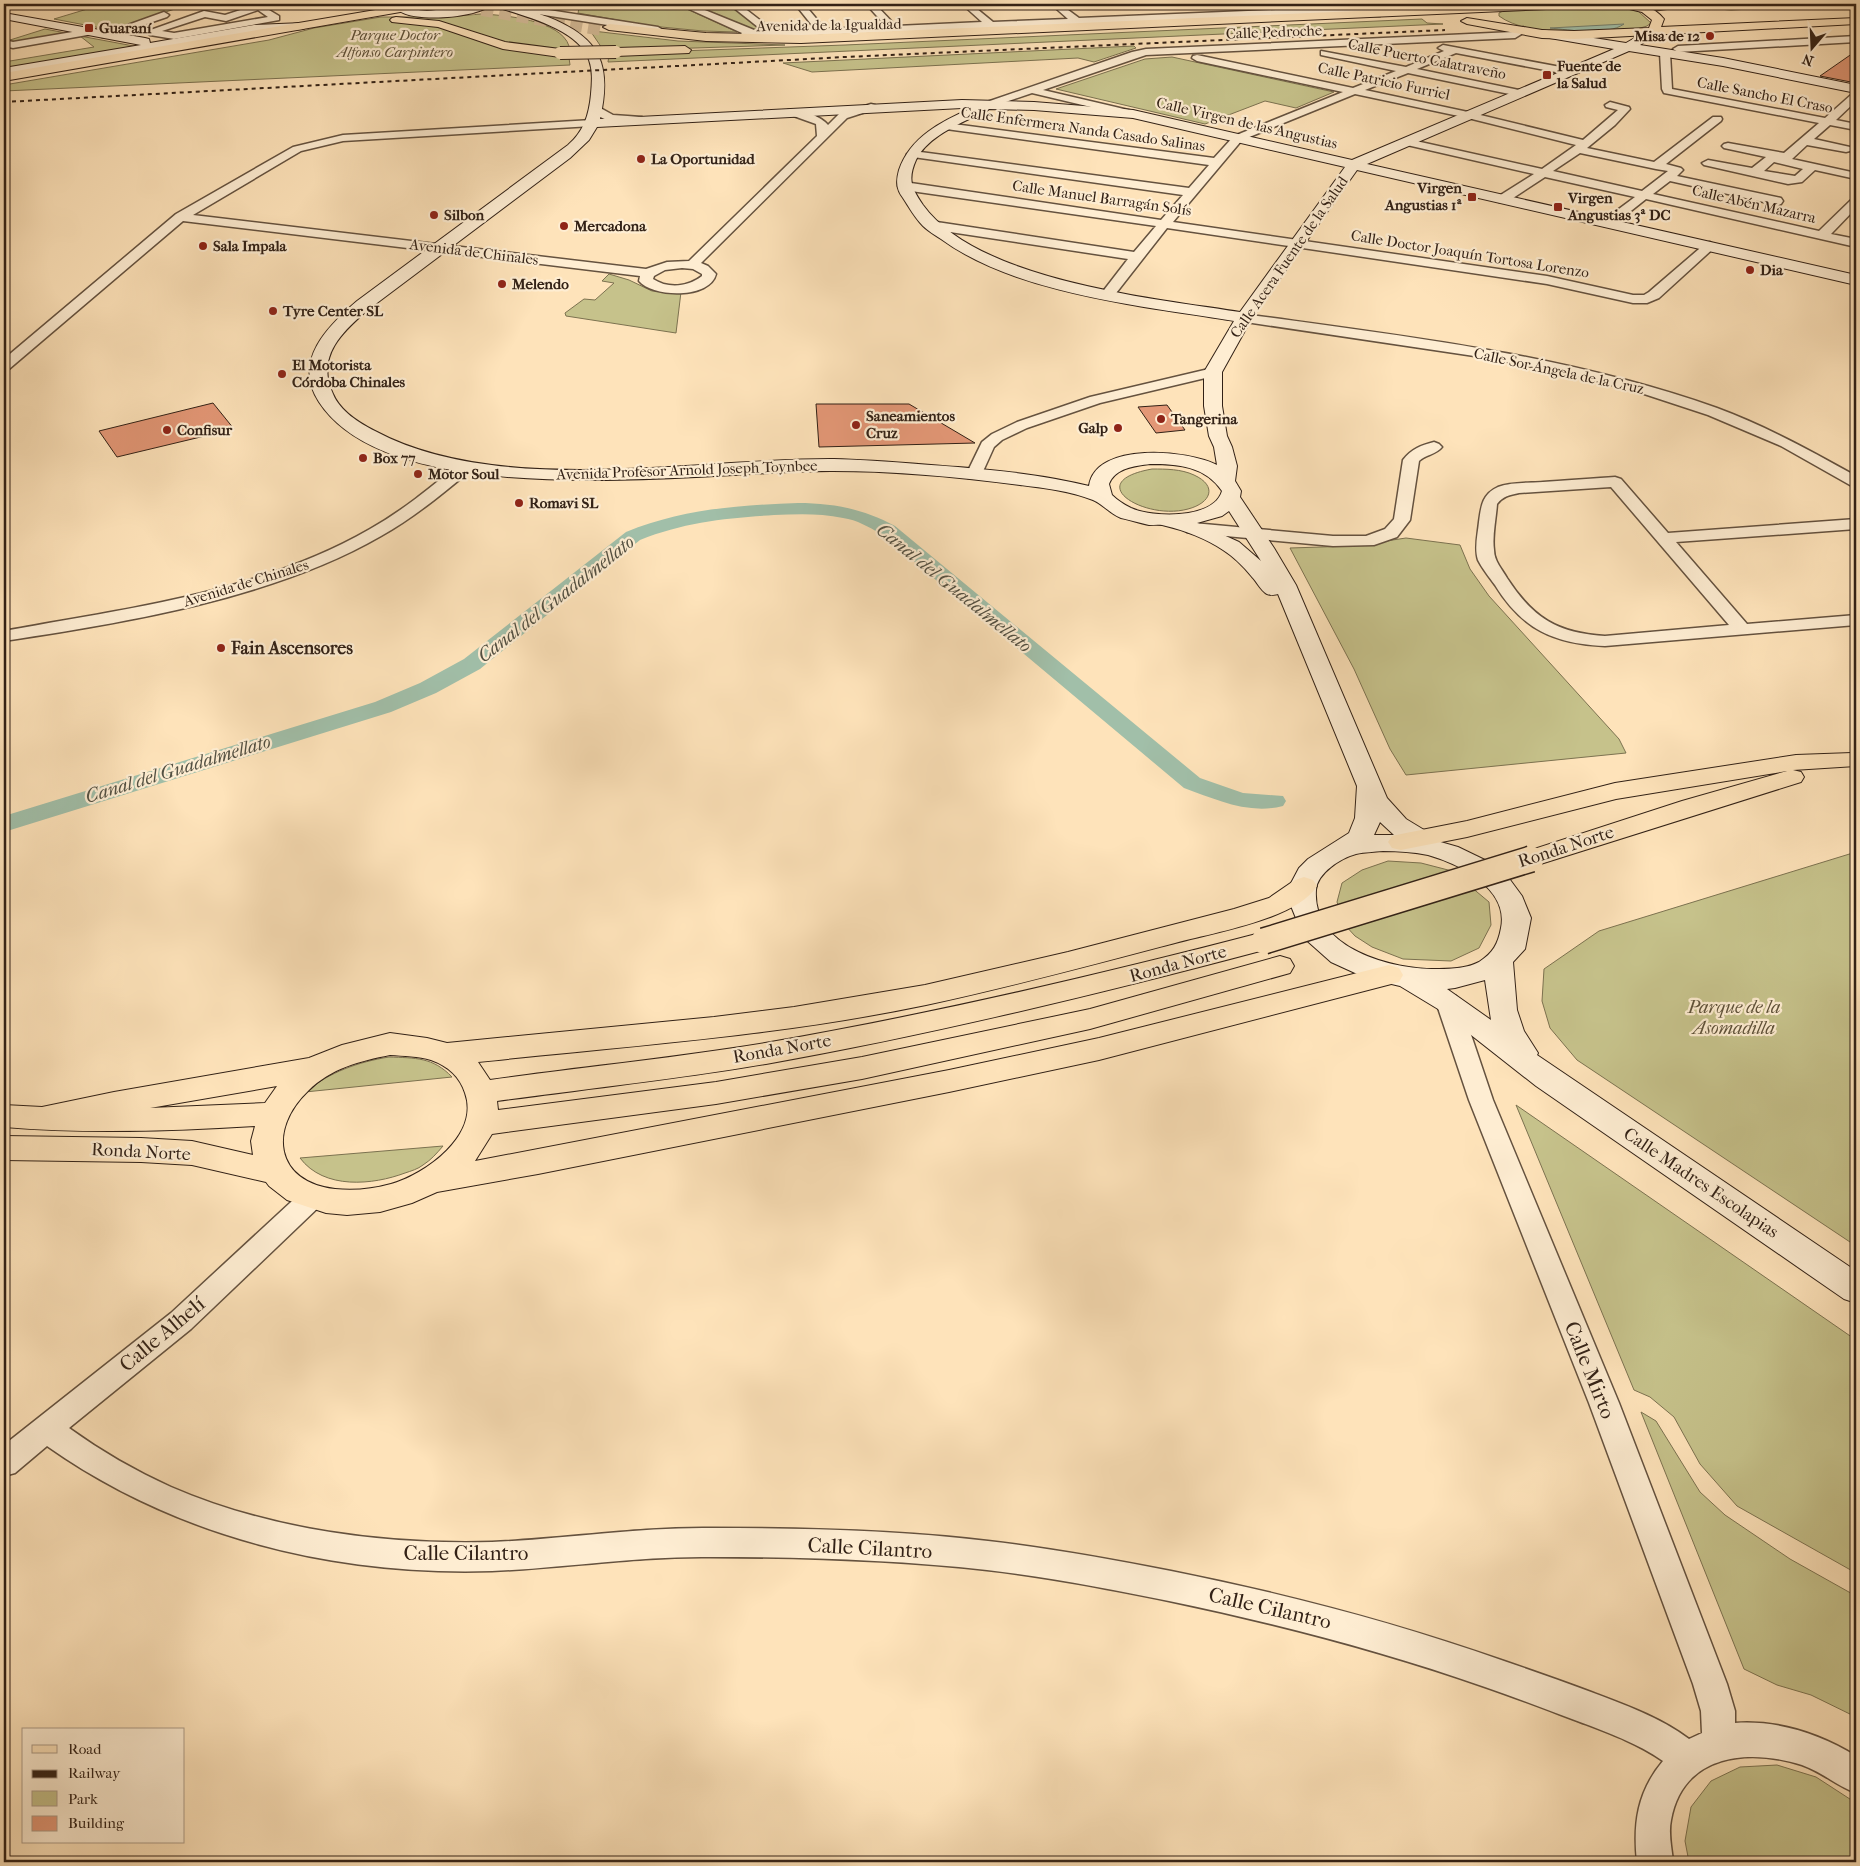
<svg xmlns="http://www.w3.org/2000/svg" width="1860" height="1866" font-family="'IM FELL French Canon',serif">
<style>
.green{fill:#c6c28b;stroke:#7c7250}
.water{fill:#a1bfa9;stroke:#75806e}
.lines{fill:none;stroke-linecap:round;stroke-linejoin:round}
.canal{fill:#a1bfa9;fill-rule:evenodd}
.building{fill:#e39776;stroke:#322116}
.primary-tunnel{stroke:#d5bc99;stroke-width:12;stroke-dasharray:12 6;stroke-linecap:butt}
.street-casing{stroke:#65523f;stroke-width:3}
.secondary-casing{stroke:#322116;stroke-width:2}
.primary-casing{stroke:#322116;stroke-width:2}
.highway-casing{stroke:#322116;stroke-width:2}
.street{fill:#feedd2;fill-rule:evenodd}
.secondary{fill:#feedd2;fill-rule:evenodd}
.primary{fill:#fee3ba;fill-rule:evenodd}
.highway{fill:#fee3ba;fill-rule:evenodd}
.rail{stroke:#322116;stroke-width:2;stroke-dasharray:4 4;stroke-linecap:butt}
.primary-bridge-casing{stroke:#322116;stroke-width:14;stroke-linecap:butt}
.highway-bridge-casing{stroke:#322116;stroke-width:28;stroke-linecap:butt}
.primary-bridge{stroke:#fee3ba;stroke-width:12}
.highway-bridge{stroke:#fee3ba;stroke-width:25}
.poi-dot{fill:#8f2418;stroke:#feedd2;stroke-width:2}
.labels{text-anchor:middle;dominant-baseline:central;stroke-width:4.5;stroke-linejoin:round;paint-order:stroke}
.far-street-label{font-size:15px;fill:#322116;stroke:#feedd2}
.far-poi-label{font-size:15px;font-weight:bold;fill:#322116;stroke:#feedd2;text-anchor:start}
.far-park-label{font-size:15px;font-style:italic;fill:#5e5139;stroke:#feedd2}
.poi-label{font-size:18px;font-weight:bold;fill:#322116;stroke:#feedd2;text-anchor:start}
.street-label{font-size:18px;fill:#322116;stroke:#feedd2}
.park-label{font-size:18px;font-style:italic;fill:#5e5139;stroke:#feedd2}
.water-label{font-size:19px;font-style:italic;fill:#535042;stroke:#feedd2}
.near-street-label{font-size:21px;fill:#322116;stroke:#feedd2}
</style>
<rect width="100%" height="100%" fill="#fee3ba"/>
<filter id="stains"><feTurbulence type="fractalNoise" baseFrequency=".004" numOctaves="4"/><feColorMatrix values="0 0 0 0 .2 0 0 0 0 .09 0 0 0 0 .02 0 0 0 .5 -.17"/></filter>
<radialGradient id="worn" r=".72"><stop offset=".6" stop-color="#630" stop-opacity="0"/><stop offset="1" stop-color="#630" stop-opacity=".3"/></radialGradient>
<path class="green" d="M104 4H190L111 30 54 19Z
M592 4H676L737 32 703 31 651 26 578 13 579 8H587Z
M690 4H729L762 31H754Z
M1742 4H1806L1812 6 1731 10 1692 7Z
M1614 5 1638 11 1651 23 1647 26 1637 29C1600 31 1530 39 1499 16V13L1505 10Z
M481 14C504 15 561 20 569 46 571 51 568 58 570 65L4 91V85L269 40 314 28 381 17H444Z
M1422 19 1427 23 1443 24 608 62 609 55 624 53 845 45Z
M45 29 66 33 16 42 10 40Z
M593 31 678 41 785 45 604 51 591 32Z
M80 36 139 47 4 70V62L94 47Z
M1134 46 1136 48 1094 62 1078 58 812 72 783 63Z
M1172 57 1334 92 1296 108 1265 101 1205 124 1056 89 1145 59Z
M609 274 629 280 652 291 681 292 676 333 566 316 565 313 584 299 595 300 614 283 602 281Z
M1152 469C1166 469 1181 469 1194 475 1218 486 1211 503 1188 509 1145 521 1080 482 1152 469Z
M1406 538 1460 545 1470 569 1489 596 1619 739 1626 753 1406 775 1390 749 1354 669 1290 548 1352 546Z
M1856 852V1246L1577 1060 1550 1028 1542 1001 1544 969 1599 931Z
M1388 861 1421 863 1452 871 1489 902 1491 925 1479 948 1451 961 1403 959 1372 947 1355 936 1344 924 1337 902 1342 883 1362 870Z
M389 1057C415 1058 433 1057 452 1077L305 1092C330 1072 358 1062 389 1057Z
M1516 1105 1856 1340V1573L1737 1506 1700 1464 1674 1417 1650 1397 1634 1390Z
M443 1146C437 1153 431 1160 423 1165 418 1169 411 1171 405 1173 373 1185 324 1190 300 1158Z
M1641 1412 1656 1421 1700 1492 1725 1515 1790 1559 1856 1596V1717L1811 1695 1777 1685 1744 1669Z
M1777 1765 1816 1777 1856 1803V1862H1689L1685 1841 1691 1807 1711 1781 1740 1767Z"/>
<path class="water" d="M1624 24C1607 36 1570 30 1550 28Z"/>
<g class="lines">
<path class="canal" d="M798 503C833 503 864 509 895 526L1200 778 1243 793 1283 796 1286 801 1283 806C1248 815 1215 799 1184 788L881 534C869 527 857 520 843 518 820 513 797 514 774 515 727 518 684 522 640 540L480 669 436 693 391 712 4 832V816L375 702 420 683 464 659 626 532C682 509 739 505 798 503Z"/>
</g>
<path class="building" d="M1856 51V83L1820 76Z
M213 403 234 429 117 457 99 431Z
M816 404H909L975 443 819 447Z
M1167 405 1185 430 1156 433 1138 407Z"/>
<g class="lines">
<path class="primary-tunnel" d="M446 4 602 30"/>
<defs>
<path id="street" d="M259 4 279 16V20L174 39 150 35 145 32 204 11 225 15ZM258 10 268 17 174 33 162 31 205 17 226 21Z
M496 4H510L658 27 663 30 658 33 500 8 497 7Z
M609 4H647C637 11 622 8 611 6Z
M678 4H690L759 32 763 31 729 4H739L774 31 815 29 795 4H804L825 29 886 26 866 4H875L896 26 982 22 962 4H971L993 22 1068 19 1051 4H1060L1079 18 1324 8 1380 10 1385 13 1380 16 1324 14 745 38 740 35 742 33Z
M1651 4H1682L1677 7 1643 12V8Z
M164 12 169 15 167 17 108 37H102L100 35Z
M1523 27 1528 30 1515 38 1146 55 1043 90 1137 112 1138 114 1137 116 1133 117 1032 93 991 107 986 104 987 102 1132 52 1146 49 1513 32Z
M90 29 93 30V34L13 48 4 46V40L13 42Z
M1856 36V42L1678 52 1673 49 1678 46Z
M1443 45 1566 68 1571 71 1566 74 1456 53 1417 69 1519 90 1524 93 1519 96 1408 73 1365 90 1468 112 1583 140 1618 110 1606 107 1605 105 1610 102 1629 107 1630 109 1615 125 1587 148 1654 162 1713 117H1721L1722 119 1721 121 1666 164 1681 168 1683 170 1677 176 1781 198 1783 201 1781 204 1777 205 1670 181 1653 194 1819 231 1852 199 1856 198V208L1831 234 1856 239V247L1646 199 1612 226H1604L1602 223 1604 220 1635 197 1545 177 1507 202H1499L1497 199 1499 196 1534 174 1407 145 1401 142 1407 139 1542 169 1576 145 1468 118 1355 94 1242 140 1173 222 1547 276 1633 295H1644L1649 292 1706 243 1710 242 1716 246 1659 298 1647 303H1633L1547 284 1167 228 1113 297 1108 298 1101 294 1128 259 930 229 924 225 930 221 1134 252 1156 226 904 190 898 186 904 182 1161 220 1183 195 913 157 907 154 913 151 1189 188 1209 165 946 129 941 126 946 123 1214 158 1234 136 1343 92 1197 61 1192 58 1193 56 1197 55 1353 88 1396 71 1321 55V51L1406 67 1444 51 1438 48ZM1580 153 1656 169 1668 171 1642 191 1553 171Z
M1665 50 1670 53 1672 89 1825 118 1852 94 1856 93V101L1836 120 1856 124V130L1830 125 1814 139 1850 147 1852 149 1850 151 1846 152 1807 145 1792 159 1856 173V179L1815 170 1802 182 1788 184 1704 165 1702 163 1708 160 1752 168 1766 157 1724 148 1722 146 1724 144 1728 143 1784 153 1819 123 1664 93 1662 89 1660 53ZM1774 162 1803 169 1795 176 1764 171Z
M871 104 875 105 876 107 875 109 847 118 701 263 708 266 716 274C710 299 653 298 639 281L640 276 183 221 9 369 4 370V359L176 214 293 147 343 135 592 120 597 123 592 126 343 141 301 151 193 215 646 269 667 262 689 261 817 136 816 124 788 114 787 112 788 110C799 108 821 116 828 125L839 114ZM682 268 693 269 702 274V276C688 287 668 289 653 279L654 276 665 270Z
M595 105 613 115 642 117 647 120 646 122C629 126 603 123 591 110L590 108 591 106Z
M1244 314C1403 336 1565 354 1717 408 1766 426 1811 451 1856 476V487L1850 485 1781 446 1708 415 1632 390 1560 372 1481 357 1239 321 1237 318 1239 315Z
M1213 368 1218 369 1220 372 1218 375 1100 403 1027 428 1002 440 994 447 980 478H968L966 475 982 442 992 434 1017 422 1090 397Z
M1434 442 1439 444 1442 447C1437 454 1425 455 1419 461L1410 520 1397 537 1374 545 1333 546 1193 533 1187 532 1185 528 1187 524 1193 523 1333 536H1366L1385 529 1394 519 1403 460C1411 449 1422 445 1434 442Z
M464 463 470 465 472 468 470 471C441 495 413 518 381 536 274 598 125 623 4 641V631C128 608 259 593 370 529 402 511 430 488 458 465Z
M1615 477 1621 479 1668 533 1856 519V529L1676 542 1747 624 1856 615V625L1605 646C1554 644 1522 629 1495 585 1489 577 1482 568 1478 560 1474 548 1478 533 1479 522 1481 507 1482 494 1498 487 1511 482 1528 483 1543 482 1567 480 1591 479 1615 477ZM1611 487 1729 625 1605 636C1557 633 1533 618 1507 578 1502 569 1494 561 1494 550 1492 536 1496 519 1497 504 1503 496 1510 495 1519 493Z
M1448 994 1456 996 1460 1002 1493 1100 1619 1403 1727 1684 1735 1711V1723C1778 1720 1820 1734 1856 1756V1793C1837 1786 1822 1772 1802 1765 1748 1748 1683 1754 1671 1820 1668 1834 1672 1849 1673 1862H1637C1633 1824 1637 1792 1663 1761 1637 1743 1609 1733 1580 1722 1548 1710 1517 1698 1485 1687 1379 1650 1279 1624 1169 1601 1109 1589 1048 1577 987 1570 895 1560 802 1557 710 1557 637 1556 565 1568 492 1571 334 1576 176 1537 47 1446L15 1473 4 1476V1445L171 1313 304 1190 313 1187 322 1190 326 1197 322 1204 191 1329 69 1428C101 1451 135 1471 171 1487 270 1530 385 1545 492 1542 565 1539 638 1527 711 1528 803 1528 896 1530 988 1541 1050 1548 1110 1559 1171 1571 1286 1594 1393 1622 1504 1661 1533 1671 1562 1681 1591 1692 1625 1705 1660 1717 1689 1739L1702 1733 1701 1711 1693 1684 1589 1403 1469 1100 1436 1002 1440 996Z"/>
<path id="secondary" d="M392 4C403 3 404 6 414 9 421 11 429 11 436 10 460 10 484 0 508 4 521 6 536 13 548 17 601 38 612 65 600 119L962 100 1034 102 1133 110 1352 160 1614 49 1538 36 1536 34 1538 32 1542 30 1626 43 1652 28 1658 32 1656 34 1640 45 1723 58 1856 85V93L1723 66 1629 51 1367 164 1856 275V285L1357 170 1252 318 1222 372V406L1227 436 1232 447 1237 466 1235 481 1241 491 1240 497 1274 548 1296 585 1387 798 1406 819 1434 836 1437 841 1458 847 1489 862 1508 877 1522 896 1531 918 1525 949 1513 962 1517 1010 1524 1031 1538 1053 1537 1055 1856 1271V1303L1844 1299 1536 1086 1438 1009 1400 986 1366 978 1331 962 1304 938 1289 901 1290 885 1299 868 1308 859 1349 833 1355 818 1357 786 1278 594C1273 595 1272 596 1267 594 1261 591 1257 582 1252 577 1244 567 1234 557 1223 550 1207 539 1184 530 1166 526 1161 524 1155 525 1149 525 1140 523 1130 520 1121 518 1110 514 1103 504 1093 500 1070 491 1044 488 1020 485 959 477 895 471 833 471 710 470 395 518 319 402 292 361 328 326 357 301L568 145C584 131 589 115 591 94 592 82 593 71 589 60 578 28 522 16 494 6L492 4C478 18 419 22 401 12 397 10 395 7 392 4ZM962 108H972C942 121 910 137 899 170 896 181 896 189 903 198 909 207 915 218 923 226 928 231 935 235 941 239 1016 294 1143 306 1234 321L1204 372V406L1209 436 1214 447 1217 465C1189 450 1095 441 1089 486 1046 475 1002 471 958 467 917 464 876 460 834 459 696 458 500 498 375 431 359 423 340 411 333 394 315 356 343 331 369 309L570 158 589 140 597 127ZM989 109 1034 110 1133 118 1345 167 1240 312C1152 298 978 281 923 205 912 189 907 180 916 160 926 140 950 128 969 119 976 116 984 114 989 109ZM1150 464C1178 464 1205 466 1222 491 1214 519 1154 518 1131 508 1125 505 1117 500 1112 495L1109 484C1115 468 1135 466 1150 464ZM1229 511 1261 561 1239 542 1197 523 1222 516ZM1380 822 1394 835H1374ZM1383 851C1398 851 1413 852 1428 855 1460 864 1509 889 1501 928 1498 944 1493 953 1479 962 1468 968 1452 969 1439 969 1392 970 1312 949 1316 890 1317 873 1341 858 1356 854 1365 852 1374 852 1383 851ZM1485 980 1491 1020 1447 989 1455 988Z
M4 13 145 38 149 39 150 43 254 25 303 23 309 26 303 29 254 33 4 76V68L141 45 4 19Z"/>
<path id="primary" d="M411 4H435L429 7 4 81V73Z
M1519 4H1596L1590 7 801 43 706 41 609 30 603 27 609 24 706 33 801 35Z
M1615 4C1633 3 1652 4 1664 19L1661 27 1856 18V24L1574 39 1542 38 1467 24 1461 21 1467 18 1542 30 1574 31 1649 28 1652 20 1642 12 1617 6Z
M396 17 439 21 505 42 560 49 566 53 560 57 503 49 438 27 392 22 390 20 392 18Z
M685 46 691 50 689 53 616 56 610 52 616 48Z"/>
<path id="highway" d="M1852 753 1856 754V766L1793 770 1801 772 1804 777 1801 782 1531 867 1522 865 1518 859 1522 853 1682 801 1787 771 1616 799 1467 837 1401 850 1392 848 1388 842 1392 836 1401 834 1467 821 1615 783 1796 755Z
M1304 877 1313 880 1317 886C1297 919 1212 933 1175 943 1092 965 1010 987 926 1005 779 1036 627 1046 478 1062L490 1080C582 1067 674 1058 765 1043 933 1014 1099 975 1264 932L1274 934 1278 941 1274 948 1264 950C1099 994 934 1034 766 1064 677 1079 587 1089 497 1101L498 1110 716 1082 862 1057 1090 1009 1280 956 1290 959 1294 966 1290 973 1090 1029 862 1079 716 1104 492 1134 475 1161 949 1070 1099 1038 1389 965 1399 968 1403 975 1399 982 1099 1060 949 1092 538 1174 437 1192 412 1203 380 1212 347 1215 326 1213 287 1200 269 1186 266 1182 192 1165 141 1162 4 1160V1136L141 1138 192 1141 253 1155 251 1141 255 1126C171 1131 87 1134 4 1127V1105L42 1107 114 1092 309 1058 342 1045 390 1033 427 1038 447 1043 714 1017 794 1007 925 985 1068 952 1234 909 1269 898 1295 880ZM390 1055C403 1056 419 1056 431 1060 448 1066 460 1077 465 1093 480 1135 426 1174 391 1184 373 1189 354 1191 335 1189 275 1182 268 1129 308 1091 331 1068 360 1061 390 1055ZM277 1086 265 1103 150 1108Z"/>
</defs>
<use href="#street" class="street-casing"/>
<use href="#secondary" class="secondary-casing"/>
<use href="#primary" class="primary-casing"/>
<use href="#highway" class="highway-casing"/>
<use href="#street" class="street"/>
<use href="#secondary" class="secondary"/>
<use href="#primary" class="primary"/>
<use href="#highway" class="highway"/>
<path class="rail" d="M4 102 845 57 1445 30"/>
<defs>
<path id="primary-bridge" d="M560 53 616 52"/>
<path id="highway-bridge" d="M1264 941 1531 859"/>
</defs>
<use href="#primary-bridge" class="primary-bridge-casing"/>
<use href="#highway-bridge" class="highway-bridge-casing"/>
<use href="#primary-bridge" class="primary-bridge"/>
<use href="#highway-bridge" class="highway-bridge"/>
</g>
<g class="poi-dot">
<rect x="84" y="23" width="10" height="10" rx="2.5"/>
<circle cx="1710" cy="36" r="5"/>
<rect x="1542" y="70" width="10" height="10" rx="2.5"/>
<circle cx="641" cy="159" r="5"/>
<rect x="1467" y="192" width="10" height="10" rx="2.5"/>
<rect x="1553" y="202" width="10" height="10" rx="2.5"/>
<circle cx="434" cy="215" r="5"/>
<circle cx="564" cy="226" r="5"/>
<circle cx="203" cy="246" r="5"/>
<circle cx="1750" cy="270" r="5"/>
<circle cx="502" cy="284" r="5"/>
<circle cx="273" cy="311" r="5"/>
<circle cx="282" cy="374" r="5"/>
<circle cx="1161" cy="419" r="5"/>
<circle cx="856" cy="425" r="5"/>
<circle cx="1118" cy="428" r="5"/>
<circle cx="167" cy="430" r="5"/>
<circle cx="363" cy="458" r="5"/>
<circle cx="418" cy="474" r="5"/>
<circle cx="519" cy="503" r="5"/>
<circle cx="221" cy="648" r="5"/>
</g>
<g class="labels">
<g class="far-street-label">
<text transform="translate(829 25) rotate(-1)">Avenida de la Igualdad</text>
<text transform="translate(1274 32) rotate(-2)">Calle Pedroche</text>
<text transform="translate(1427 59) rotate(11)">Calle Puerto Calatraveño</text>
<text transform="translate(1384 81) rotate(12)">Calle Patricio Furriel</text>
<text transform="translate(1765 95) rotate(11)">Calle Sancho El Craso</text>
<text transform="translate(1247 123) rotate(13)">Calle Virgen de las Angustias</text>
<text transform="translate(1083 129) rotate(8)">Calle Enfermera Nanda Casado Salinas</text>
<text transform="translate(1102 198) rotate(8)">Calle Manuel Barragán Solís</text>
<text transform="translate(1754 204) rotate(13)">Calle Abén Mazarra</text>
<text transform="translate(474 252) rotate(7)">Avenida de Chinales</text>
<text transform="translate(1470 254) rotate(9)">Calle Doctor Joaquín Tortosa Lorenzo</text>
<text transform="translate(1289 257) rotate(-55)">Calle Acera Fuente de la Salud</text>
<text transform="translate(1559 371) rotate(12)">Calle Sor Ángela de la Cruz</text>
<text transform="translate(687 470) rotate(-2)">Avenida Profesor Arnold Joseph Toynbee</text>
<text transform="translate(246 583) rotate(-17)">Avenida de Chinales</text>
</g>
<g class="far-poi-label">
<text x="99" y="28">Guaraní</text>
<text x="1700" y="36" text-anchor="end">Misa de 12</text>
<text x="1557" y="66">Fuente de<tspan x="1557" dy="17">la Salud</tspan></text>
<text x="651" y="159">La Oportunidad</text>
<text x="1462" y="188" text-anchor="end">Virgen<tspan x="1462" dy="17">Angustias 1ª</tspan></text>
<text x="1568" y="198">Virgen<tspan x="1568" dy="17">Angustias 3ª DC</tspan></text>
<text x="444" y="215">Silbon</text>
<text x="574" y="226">Mercadona</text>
<text x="213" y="246">Sala Impala</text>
<text x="1760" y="270">Dia</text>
<text x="512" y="284">Melendo</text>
<text x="283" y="311">Tyre Center SL</text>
<text x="292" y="365">El Motorista<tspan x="292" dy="17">Córdoba Chinales</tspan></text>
<text x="866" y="416">Saneamientos<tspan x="866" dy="17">Cruz</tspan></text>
<text x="1171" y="419">Tangerina</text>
<text x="1108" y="428" text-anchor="end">Galp</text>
<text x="177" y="430">Confisur</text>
<text x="373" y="458">Box 77</text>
<text x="428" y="474">Motor Soul</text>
<text x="529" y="503">Romavi SL</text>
</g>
<g class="far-park-label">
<text x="395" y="35">Parque Doctor<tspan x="395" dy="17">Alfonso Carpintero</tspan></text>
</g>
<g class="poi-label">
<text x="231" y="648">Fain Ascensores</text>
</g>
<g class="street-label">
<text transform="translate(1566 847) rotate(-18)">Ronda Norte</text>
<text transform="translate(1178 964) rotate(-15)">Ronda Norte</text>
<text transform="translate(782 1049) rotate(-10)">Ronda Norte</text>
<text transform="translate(141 1152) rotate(3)">Ronda Norte</text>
<text transform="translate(1701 1183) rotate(34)">Calle Madres Escolapias</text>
</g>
<g class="park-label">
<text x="1734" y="1007">Parque de la<tspan x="1734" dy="21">Asomadilla</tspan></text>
</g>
<g class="water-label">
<text transform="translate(954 588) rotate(39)">Canal del Guadalmellato</text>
<text transform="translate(556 599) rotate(-38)">Canal del Guadalmellato</text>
<text transform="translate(178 769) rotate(-17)">Canal del Guadalmellato</text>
</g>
<g class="near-street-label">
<text transform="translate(162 1334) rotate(-40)">Calle Alhelí</text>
<text transform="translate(1590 1370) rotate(68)">Calle Mirto</text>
<text transform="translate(870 1548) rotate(3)">Calle Cilantro</text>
<text x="466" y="1553">Calle Cilantro</text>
<text transform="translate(1270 1608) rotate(13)">Calle Cilantro</text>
</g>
</g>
<rect width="1860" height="1866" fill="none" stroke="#fee3ba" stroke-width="20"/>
<rect x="5" y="5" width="1850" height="1856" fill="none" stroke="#322116" stroke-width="2.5"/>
<rect x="10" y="10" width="1840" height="1846" fill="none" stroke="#322116"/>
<rect x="22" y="1728" width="162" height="115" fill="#feedd2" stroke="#ac9b87"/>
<rect x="32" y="1745" width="25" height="8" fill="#fee3ba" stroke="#ac9b87"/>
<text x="68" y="1754" font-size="15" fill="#322116">Road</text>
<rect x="32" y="1770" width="25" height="8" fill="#322116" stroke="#ac9b87"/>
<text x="68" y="1778" font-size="15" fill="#322116">Railway</text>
<rect x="32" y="1791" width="25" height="15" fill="#c6c28b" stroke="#ac9b87"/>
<text x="68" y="1804" font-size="15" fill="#322116">Park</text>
<rect x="32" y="1816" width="25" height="15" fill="#e39776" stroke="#ac9b87"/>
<text x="68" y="1828" font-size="15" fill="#322116">Building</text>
<g transform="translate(1812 48) rotate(199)" stroke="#feedd2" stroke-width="4" paint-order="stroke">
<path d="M0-4L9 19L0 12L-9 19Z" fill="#322116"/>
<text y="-8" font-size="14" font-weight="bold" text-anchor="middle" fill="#322116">N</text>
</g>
<rect width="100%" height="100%" filter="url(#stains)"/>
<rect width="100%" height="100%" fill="url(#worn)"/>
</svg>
